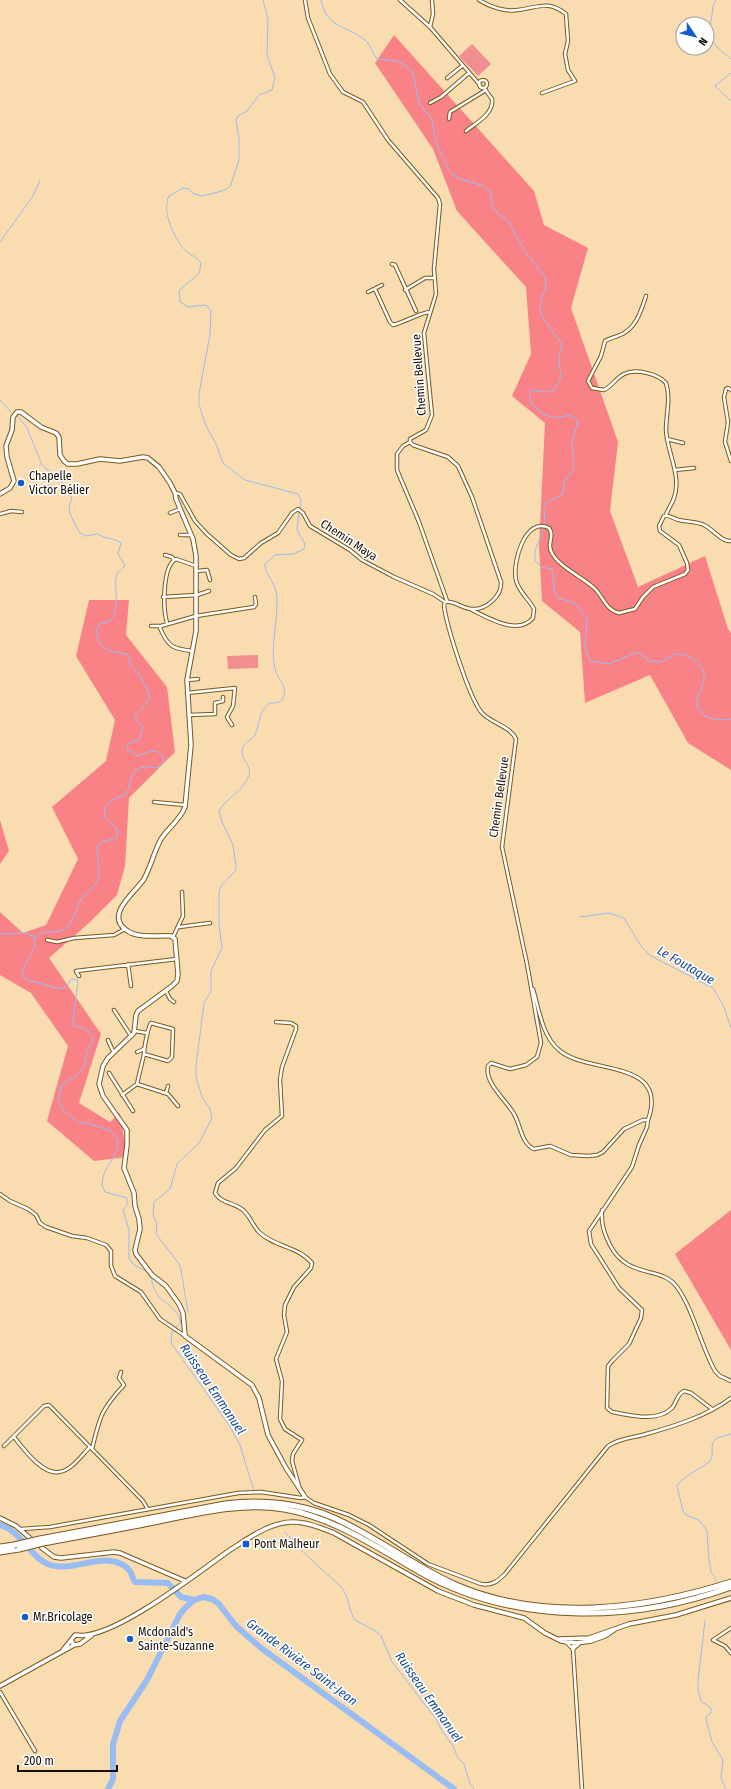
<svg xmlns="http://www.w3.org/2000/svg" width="731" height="1789" font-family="'Fira Sans Condensed',sans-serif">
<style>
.green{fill:#f08e90}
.forest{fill:#f88286}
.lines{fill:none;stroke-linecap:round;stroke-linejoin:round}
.stream{stroke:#99bcf2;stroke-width:1}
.river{stroke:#99bcf2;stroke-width:6}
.street-casing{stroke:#79591e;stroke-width:4.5}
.secondary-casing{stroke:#79591e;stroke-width:5.5}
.highway-casing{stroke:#79591e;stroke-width:7}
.street{stroke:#fff;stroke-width:2.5}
.secondary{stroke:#fff;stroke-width:3.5}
.highway{stroke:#fff;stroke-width:5}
.highway-bridge-casing{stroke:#79591e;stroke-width:7;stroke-linecap:butt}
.highway-bridge{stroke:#fff;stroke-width:5}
.poi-dot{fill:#135dc8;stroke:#fff;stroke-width:1.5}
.labels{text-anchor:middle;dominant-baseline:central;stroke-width:3;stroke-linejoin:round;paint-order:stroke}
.street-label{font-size:12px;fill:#190c00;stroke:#fff}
.poi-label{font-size:12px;fill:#190c00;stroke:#fff;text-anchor:start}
.water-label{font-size:13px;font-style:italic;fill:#164a98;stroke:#fff}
</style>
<rect width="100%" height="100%" fill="#f9ddb1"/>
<path class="green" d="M472 44 491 64 478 76 459 56Z
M258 655V668L228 669 227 656Z"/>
<path class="forest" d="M394 35 534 191 544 225 588 248 571 308 618 442 610 511 638 587 705 556 728 629 731 633V770L688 743 650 675 585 703 580 632 542 601 539 547 545 423 512 396 531 354 526 287 457 211 433 149 375 63Z
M89 600H129L126 635 167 687 175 752 129 798 125 866 117 895 89 923 49 958 101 1034 79 1103 110 1122 120 1113 127 1157 94 1161 47 1121 68 1046 31 993 0 975V912L23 933 46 925 78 859 52 807 106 761 115 720 76 656Z
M0 820 9 851 0 864Z
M731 1210V1350L675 1254Z"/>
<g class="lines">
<path class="stream" d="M263 0 268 19 267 55 275 78 272 90 259 95 247 111 238 116 236 119 239 140V160L230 187 222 191 202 196 194 194 189 189 183 188 169 196C161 211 175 241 187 252 192 256 197 257 201 263L200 270 198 274 179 291 180 302 188 307 206 305 211 311 210 334 199 394V404L205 424 216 444 223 463 245 480 298 494 301 500 300 509
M321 0C327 29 345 24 365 40 371 45 372 53 377 59L396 61 407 66 413 73 419 103 432 120 436 142 448 169 453 175 460 179 484 186 491 192 492 205 495 211 509 222 524 250 545 277 546 288 541 299 540 309 543 318 561 343C563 349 559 352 559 359 559 376 565 373 554 390L545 392 532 390 530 393C527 404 542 415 552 417 561 419 573 410 578 422L572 442 574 469 564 481V489L562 495 547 502 544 508 545 526
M716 0C712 5 713 9 712 15 707 41 712 43 731 59
M731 73 715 86 731 101
M0 242 33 196 40 180
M0 400 11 412
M17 415 27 428 42 465 61 481 69 492 72 499 69 506 70 514 79 532 85 536 98 534C106 540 113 537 121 543L118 554 125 565C122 571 116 571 116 578 114 590 121 610 110 621L99 624 96 634C102 654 112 650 128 655L130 665 138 673 149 692V700L136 715V719L143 727 139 740 128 744 127 749 137 756C147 754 154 746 163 756L164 761 159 767C154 769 149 766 143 767 127 772 132 784 126 795 114 799 102 802 105 818L117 829 118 836C111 842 102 839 97 847 96 856 100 865 99 874 97 888 87 891 80 901 75 910 74 924 63 930 53 935 44 928 35 937
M544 528 535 551V560L541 567 552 569 554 590 557 597 576 604 587 619 585 646 590 661 609 664 637 652 650 661 659 662C666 661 670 654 678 654 691 654 705 664 704 679 704 684 700 690 698 696 692 717 716 722 731 719
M580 917 609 913 624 918 641 946 651 956 713 988 724 1007 731 1028
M0 933C13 937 19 928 35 937 37 953 22 962 22 976L25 979 60 989 67 986 71 979H75L78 981 73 1021 75 1026C85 1028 90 1030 93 1040L87 1052 84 1067 76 1076 62 1084 58 1097 61 1107 64 1111 79 1123H87L111 1131 118 1140C120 1159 102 1164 102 1185L105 1192 127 1198V1205L123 1210 129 1230V1258L133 1264 149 1273
M150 1276C153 1281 152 1286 155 1291 162 1304 177 1305 181 1323
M188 1312 181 1270 179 1264 156 1234 157 1223 153 1215 154 1202 170 1189 177 1164 199 1143 212 1118 210 1109 202 1097 196 1077V1066L204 1003 211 991V971L222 948 219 925V892L221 886 236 870V866L233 845 222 822 219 811C227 797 244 791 249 775 252 766 242 761 242 752 242 743 249 742 254 736 261 726 256 713 270 703 277 703 282 703 284 695 287 685 277 678 275 669 270 646 278 622 277 598 276 583 269 580 265 567V564L275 555 293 554 304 549 305 544 297 530 299 512
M180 1323 172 1332 171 1343 229 1425 240 1445 254 1491
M285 1532C301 1552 322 1569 340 1586 349 1594 348 1610 355 1620L377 1632 381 1636 392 1662 436 1719 442 1731 453 1746 458 1758 464 1764 470 1784 474 1789
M716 1581 715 1577 711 1572 709 1559 707 1531 699 1520 686 1515 683 1511 677 1486C681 1477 701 1469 709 1462 716 1455 708 1445 716 1439 720 1436 726 1436 731 1434
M705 1621 698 1681V1690L701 1701 711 1708V1713L707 1716 706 1719 712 1742 723 1760 721 1778 726 1789"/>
<path class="river" d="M0 1525C22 1531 31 1559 50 1565 74 1573 111 1547 130 1571 132 1574 132 1578 135 1582L168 1583 181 1597 194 1600
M108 1789 113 1779V1744L120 1721 147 1680 180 1614 186 1607 194 1600 203 1597 212 1599 218 1603 236 1626 261 1648 454 1789"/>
<defs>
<path id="street" d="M305 0 308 18 330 74 343 92 363 102 388 140 438 198 440 204 434 269 436 294 424 333 432 415 426 430 410 439V442L413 445 448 457 458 466 472 497 501 582C502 596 486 610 472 609 463 609 454 600 445 602L444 606C447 627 469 698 482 713 491 723 510 726 516 739L502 847 527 964 541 1043 537 1057 526 1065 510 1069 491 1063 488 1066C484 1083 507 1101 514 1114 521 1126 521 1143 534 1149L550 1146 571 1155 588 1156 597 1155 603 1152 624 1129 643 1120H648L647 1127 639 1145 632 1167 589 1231 591 1244 619 1288 642 1310 641 1318 629 1344 613 1360 608 1366 607 1408 612 1412C630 1415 657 1423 672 1408 677 1402 677 1394 684 1391L691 1393 712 1409
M400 0 430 27 480 85
M479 0C490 7 505 12 518 10 540 7 548 0 566 14L568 41 565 54 568 70 575 81 542 93
M430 27 433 14 432 0
M447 78 462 66
M479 84a4 4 0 1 1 8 0a4 4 0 1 1-8 0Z
M430 103 441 97 469 73
M449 119 450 112 486 90
M466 131C476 123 494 114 492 99L484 88
M392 264 395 265 416 311
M375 289 390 322 393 325C403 323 424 311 430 312
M405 290 425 278H434
M368 292 382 285
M646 296C641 311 636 329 620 335 616 337 610 338 605 341L601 356 588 381 592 388 604 390C612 386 616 378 624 374 636 368 658 374 666 383 671 398 666 415 666 430 667 452 682 476 674 498 672 504 668 509 666 515
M731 390 728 388 726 389 724 397 728 422 725 442 731 461
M667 439 683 443
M410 442 403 446 397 454V470L419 522 447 601
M675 470 694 468
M175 493 180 494 195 521 207 534 231 555 239 559 244 558 261 543 278 533 292 513 298 509 303 513 310 526 350 550 362 560 394 577 433 594 445 602
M170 513 180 509
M0 514 11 511 22 512
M180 535H191
M165 555 172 557 174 560
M197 571 207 570 210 580
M163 597 197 595 209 591
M472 610C488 618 518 636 533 618L534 609C529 599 518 591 516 580 512 563 525 516 549 528 555 536 547 543 551 551 557 566 582 577 593 587 603 595 605 610 619 613L635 609 643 597 653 587 685 574 688 570 687 563 679 545 660 531 659 526 664 516C669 514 673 519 679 520 687 522 696 521 704 525 713 529 721 542 731 541
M167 623C163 609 162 566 176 559L196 566
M151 626H161
M193 651C173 649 168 647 160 628L161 626 196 616 254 607 256 604 255 597
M187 680 198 679
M187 693 235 688 233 706 227 717 232 725
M189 715 215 714V703L223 701V697
M154 802 185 805
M179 927 210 923
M173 937 183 916 182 892
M47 940 57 942 74 938 114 935 125 929
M128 964 131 986
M79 976 76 971 177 959
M533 989C539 1009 542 1036 559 1050 587 1075 670 1058 648 1120
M166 991 170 999 174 1002
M114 1010 131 1036
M276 1022 291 1023 296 1026V1029L282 1067 280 1080 282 1116 265 1130 236 1168 218 1183 215 1193C222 1204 233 1202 243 1210 250 1216 253 1226 259 1232 274 1247 298 1246 312 1263L311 1268 294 1287 285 1305 284 1315 287 1332 276 1359 282 1381 280 1419 285 1429 302 1440 293 1454 292 1461 299 1486
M151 1023 173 1029 172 1057 168 1061 144 1054C144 1048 148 1027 151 1023Z
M135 1031 147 1033
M108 1040 113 1051
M137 1052 144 1049
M144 1054 137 1084 168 1094 178 1106
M109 1073 133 1111
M166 1093 168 1086
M122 1095 137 1084
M0 1194 10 1201 28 1209 36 1215 40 1223 46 1227 72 1236 87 1238 106 1245 111 1251V1266L115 1276 141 1292 160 1319 185 1336
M602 1210C601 1224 604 1233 610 1245 628 1280 661 1265 677 1287 693 1309 701 1346 715 1371L720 1376 731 1381
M14 1437C23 1448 42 1475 59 1472 71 1471 82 1455 90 1447
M4 1446 44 1406 49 1405 143 1501 147 1508
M92 1449C100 1416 101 1410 124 1385L119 1378 121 1372
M21 1529 50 1527 238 1493 261 1492 301 1498 305 1497 314 1503 349 1515 369 1525 428 1564 481 1584C492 1586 498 1581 505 1574L608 1446C620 1438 633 1438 646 1434 675 1426 707 1416 731 1398
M731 1628 713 1640 725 1646 731 1653
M566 1642 573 1649 579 1644
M573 1649 582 1789
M0 1692 35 1751"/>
<path id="secondary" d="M0 494 10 488 14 481 7 457 6 446 12 430 13 417 17 412H21L41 427 56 433 59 437 60 455 64 461 68 464H77L100 459 120 461 143 457 148 458 159 467 170 483 175 493 176 499 193 539 196 556V631L187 680 191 745 185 807C181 819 168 828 161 839 154 852 151 866 144 879 137 891 104 914 126 930 138 939 157 935 171 936L175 939 178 974 177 981 172 986 138 1011 136 1015 134 1033 108 1058 103 1066 99 1084 103 1096 127 1130V1145L124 1168 134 1193 135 1206 139 1219 140 1229 135 1250 136 1254 152 1275 166 1286 179 1304 183 1313 185 1336 252 1385 259 1398 268 1435 286 1468 305 1497
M0 1518 16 1526 30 1538
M42 1548 54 1557 61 1558 114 1552 120 1553 185 1581
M559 1639 589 1638 629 1624 676 1615 731 1598
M74 1645 71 1640 75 1635C79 1635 83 1636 87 1635 126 1629 196 1574 230 1550 249 1538 270 1522 293 1522 307 1522 321 1528 334 1533L438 1591 474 1605 524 1618 545 1633 561 1641 576 1643 591 1641 605 1636 614 1630
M573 1649 574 1643
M63 1650 71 1640
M0 1686 74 1645 80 1644 92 1635"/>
<path id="highway" d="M40 1539 225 1504C261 1499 301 1503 334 1518 377 1537 413 1566 456 1585 542 1622 644 1610 731 1582
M43 1543C81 1536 120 1529 159 1521 200 1513 242 1502 284 1509 335 1518 376 1547 420 1572 515 1625 631 1623 731 1587
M0 1547 14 1545
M0 1552 19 1549"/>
</defs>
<use href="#street" class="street-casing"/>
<use href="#secondary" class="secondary-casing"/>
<use href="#highway" class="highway-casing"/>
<use href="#street" class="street"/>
<use href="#secondary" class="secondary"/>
<use href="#highway" class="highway"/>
<defs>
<path id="highway-bridge" d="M14 1545 40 1539
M19 1549 43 1543"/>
</defs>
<use href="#highway-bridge" class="highway-bridge-casing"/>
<use href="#highway-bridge" class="highway-bridge"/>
</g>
<g class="poi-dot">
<circle cx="21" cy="483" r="4"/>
<rect x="242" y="1540" width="8" height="8" rx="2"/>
<circle cx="25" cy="1617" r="4"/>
<circle cx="130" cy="1639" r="4"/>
</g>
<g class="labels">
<g class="street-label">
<text transform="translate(419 375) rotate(-94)">Chemin Bellevue</text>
<text transform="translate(349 540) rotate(33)">Chemin Maya</text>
<text transform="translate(499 797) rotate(-82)">Chemin Bellevue</text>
</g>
<g class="poi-label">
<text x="29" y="476">Chapelle<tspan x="29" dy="14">Victor Bélier</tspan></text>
<text x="254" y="1544">Pont Malheur</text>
<text x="33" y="1617">Mr.Bricolage</text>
<text x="138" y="1632">Mcdonald's<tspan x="138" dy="14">Sainte-Suzanne</tspan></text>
</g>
<g class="water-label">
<text transform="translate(686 965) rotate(30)">Le Foutaque</text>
<text transform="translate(213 1389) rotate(56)">Ruisseau Emmanuel</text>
<text transform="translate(302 1662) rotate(37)">Grande Rivière Saint-Jean</text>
<text transform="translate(429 1697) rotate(55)">Ruisseau Emmanuel</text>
</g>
</g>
<g transform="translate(695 36) rotate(125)"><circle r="19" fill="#ffffff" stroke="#a39e99"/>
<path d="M0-3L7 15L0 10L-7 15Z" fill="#135dc8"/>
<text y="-6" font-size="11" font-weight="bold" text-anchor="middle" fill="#190c00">N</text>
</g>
<path d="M18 1765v6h99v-6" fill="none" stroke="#190c00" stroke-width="2"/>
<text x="24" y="1765" font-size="12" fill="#190c00" stroke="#ffffff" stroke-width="3" paint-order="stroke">200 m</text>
</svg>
